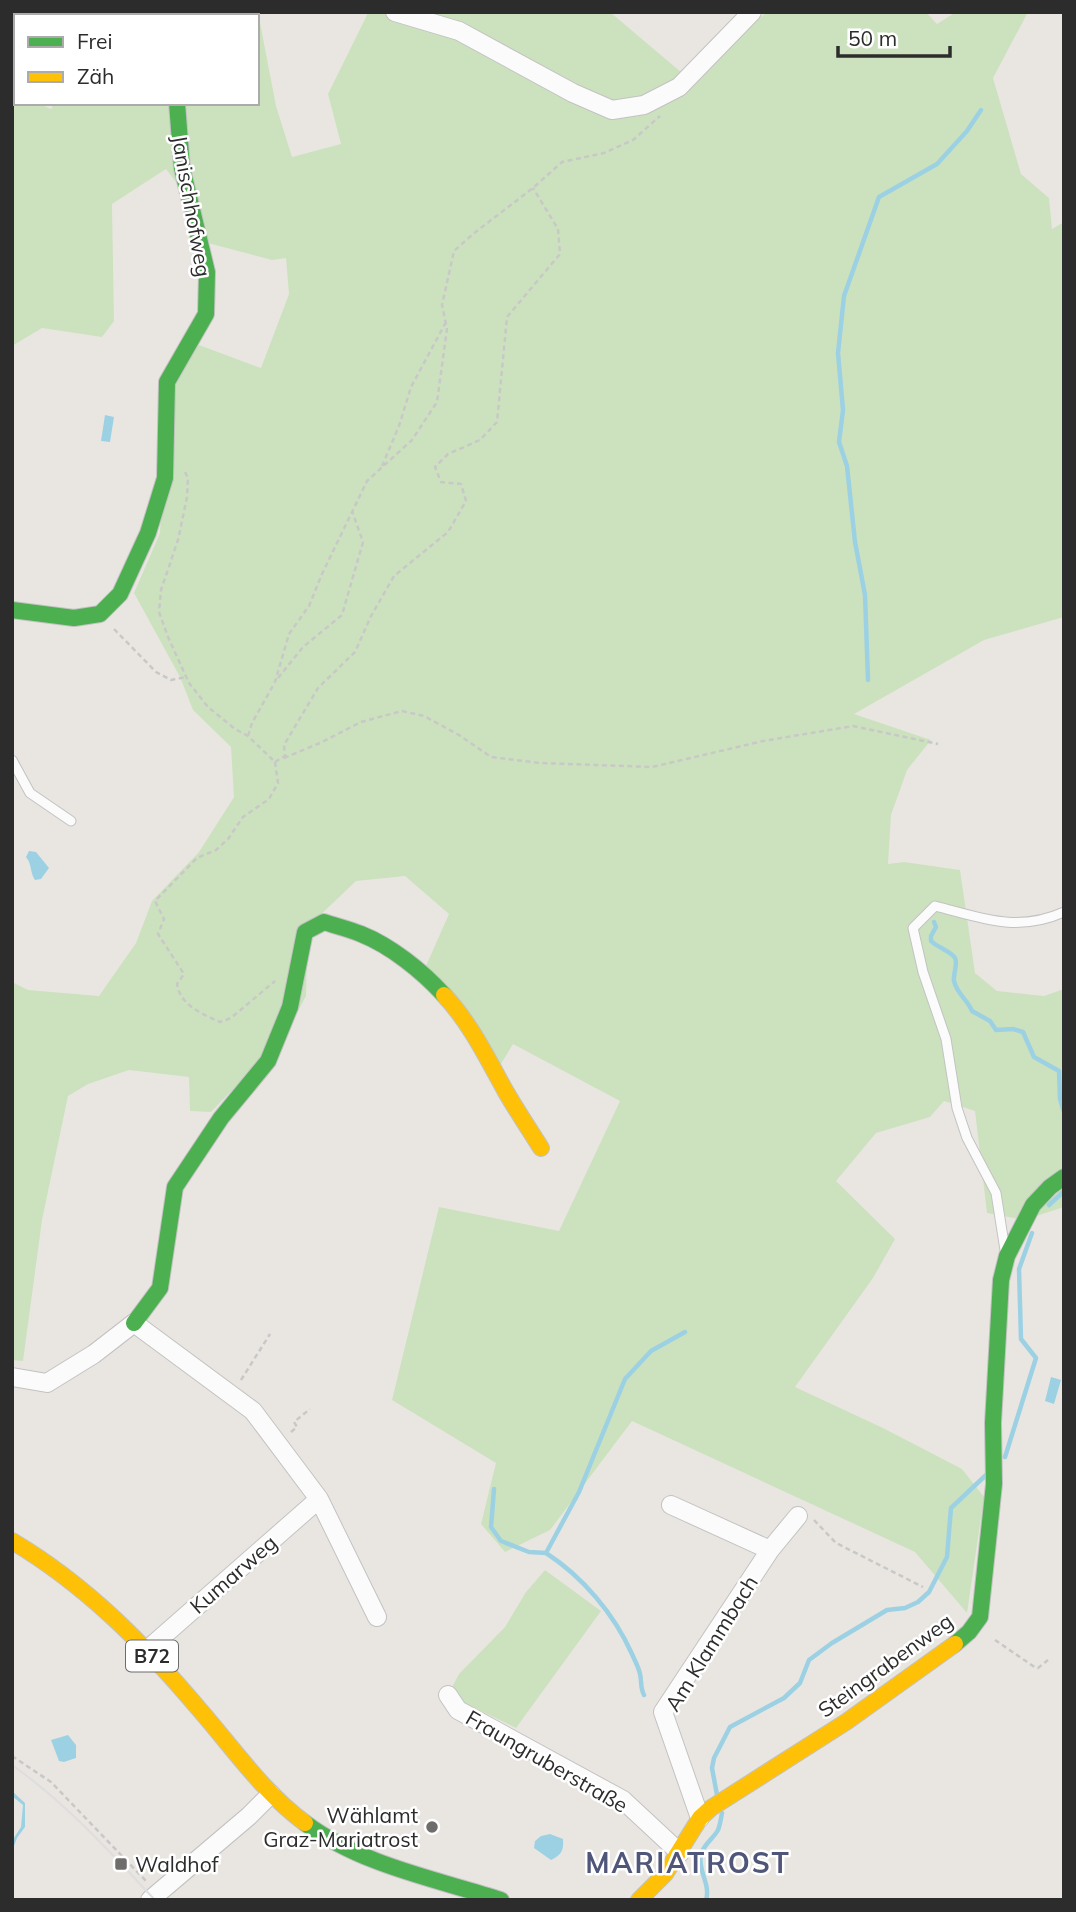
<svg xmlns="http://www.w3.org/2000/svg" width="1076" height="1912" font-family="Mulish,sans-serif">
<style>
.green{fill:#cce2be;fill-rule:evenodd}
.water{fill:#9cd1e4}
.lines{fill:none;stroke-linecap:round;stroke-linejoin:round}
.stream{stroke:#9cd1e4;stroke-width:4.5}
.lane-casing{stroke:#c3c2c2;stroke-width:11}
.street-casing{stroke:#c3c2c2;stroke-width:20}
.fast-casing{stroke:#c3c2c2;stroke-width:18}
.slow-casing{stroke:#c3c2c2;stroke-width:18}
.path{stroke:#c8c8c7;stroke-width:2.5;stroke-dasharray:5 3.5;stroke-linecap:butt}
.lane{stroke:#fcfbfb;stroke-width:9}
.street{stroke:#fcfbfb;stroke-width:18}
.fast{stroke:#4caf50;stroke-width:16}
.slow{stroke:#ffc107;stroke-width:16}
.tram{stroke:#dededf;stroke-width:2}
.poi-dot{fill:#6e6d6c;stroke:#fff;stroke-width:2.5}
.labels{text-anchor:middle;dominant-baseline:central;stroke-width:5;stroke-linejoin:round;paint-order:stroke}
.shield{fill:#fff;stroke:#6b6b6b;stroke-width:2}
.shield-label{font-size:19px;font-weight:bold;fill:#2c2c2c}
.street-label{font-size:21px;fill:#2c2c2c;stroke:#fff}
.poi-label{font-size:21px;fill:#2c2c2c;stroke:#fff;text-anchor:end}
.district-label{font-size:28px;font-weight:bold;letter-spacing:2px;fill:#4f5679;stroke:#fff}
</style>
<rect width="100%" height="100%" fill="#e9e6e2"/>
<path class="green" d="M12 12H258L276 106 292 157 341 144 328 94 367 15 364 12H610L688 78 767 12H926L937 24 956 12H1028L993 78 1021 174 1049 198 1052 229 1064 222V617L984 640 854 714 931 740 907 770 891 815 888 864 904 862 960 870 975 973 997 991 1044 996 1064 989V1207L1024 1220 987 1213 975 1111 944 1101 930 1117 876 1133 836 1181 895 1239 873 1278 795 1387 883 1428 962 1469 984 1497 967 1613 915 1552 632 1421 550 1530 505 1552 481 1524 496 1463 392 1400 439 1207 559 1231 620 1101 513 1044 499 1067 425 968 449 914 405 876 356 881 312 923 307 952 306 996 284 1037 211 1112 190 1111 189 1077 129 1070 88 1084 68 1096 42 1220 23 1361 12 1360V982L28 990 99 996 136 943 152 901 199 852 234 797 231 747 193 710 180 677 134 593 160 533 167 382 199 345 261 368 289 294 286 258 272 260 208 243 198 211 166 169 112 204 114 321 102 337 42 328 12 346ZM16 16H257V103H54L51 109 38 103H16Z
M545 1570 601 1611 516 1728 448 1695 459 1674 505 1627 526 1592Z"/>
<path class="water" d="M105 415 114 417 110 442 101 441Z
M29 851 36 852 49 868 41 879 35 880C30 873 32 864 26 857Z
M1051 1377 1061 1380 1054 1404 1045 1401Z
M68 1735 76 1745V1758L64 1762 59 1761 51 1740Z
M12 1791 25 1803V1827L17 1838 12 1851V1841L21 1827 23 1805 12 1796Z
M550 1834 563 1839C564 1851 561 1855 551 1860L534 1848 535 1841 541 1836Z"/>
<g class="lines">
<path class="stream" d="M868 680 865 595 855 542 847 466 839 442 843 410 838 353 844 296 879 197 937 164 967 131 981 110
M934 922 936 927 931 936V941C937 947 952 952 955 958 958 964 953 974 954 981 957 994 967 999 972 1011L990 1021 996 1030 1013 1029 1023 1032 1034 1057 1059 1071 1060 1099 1064 1112
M1049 1205 1063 1192
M1005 1457 1036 1358 1021 1339 1019 1269 1032 1233
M494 1489 491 1527 501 1541 529 1552 546 1553
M644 1695C640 1688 642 1682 640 1674 639 1668 635 1661 632 1654 614 1614 583 1577 546 1553L579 1492 625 1379 651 1351 685 1332
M717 1795 712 1768 714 1758 730 1727 784 1698 800 1683 809 1660 832 1643 887 1610 905 1608 918 1602 929 1592 947 1557 951 1508 986 1475
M706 1900C711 1884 697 1870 701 1854 704 1844 713 1839 718 1830 720 1826 721 1818 722 1813"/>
<defs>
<path id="lane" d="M12 760 30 793 71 821
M1005 1250 996 1193 967 1138 957 1108 946 1039 923 972 913 928 935 906C982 918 1017 933 1064 912"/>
<path id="street" d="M395 12 459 31 573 93 612 110 644 105 679 87 752 12
M175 16 176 12
M12 1377 47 1383 94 1354 134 1323 253 1411 319 1499 377 1617
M671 1505 770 1550
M147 1650 319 1499
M448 1695 458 1710 623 1800 680 1853
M700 1818 663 1712 770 1550 798 1516
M150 1900 249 1816 271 1794"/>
<path id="fast" d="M12 610 74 618 100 614 120 594 148 533 165 478 167 382 206 314 207 272 182 168 177 103
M134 1323 160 1288 175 1187 221 1118 268 1061 290 1007 305 932 324 922C336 926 349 929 361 934 391 946 422 971 444 995
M955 1644 969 1632 980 1617 994 1484 993 1423 1001 1280 1007 1256 1033 1205 1050 1187 1064 1177
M305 1823C361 1865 436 1879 501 1900"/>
<path id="slow" d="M444 995C471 1024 487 1058 506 1092 517 1111 529 1129 541 1148
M12 1541C86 1585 144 1644 199 1709 233 1748 263 1792 305 1823
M639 1900 665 1874 700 1818 711 1808 846 1722 955 1644"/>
</defs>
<use href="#lane" class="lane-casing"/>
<use href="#street" class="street-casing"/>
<use href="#fast" class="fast-casing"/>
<use href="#slow" class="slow-casing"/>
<path class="path" d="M382 466 399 426 411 387 446 322
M185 472 188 478 187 497 178 540 161 590 159 612 168 637 189 683 208 707 235 729 248 736 275 762
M114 629 156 672 171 680 186 677
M278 678 303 647 342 615 363 542 352 511
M248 736 252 723 275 682 289 634 309 606 322 574 367 481 412 440 437 402 447 329 442 305 454 251 473 234 533 188 562 162 604 153 633 140 660 116
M284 758 320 743 361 722 402 711 424 716 459 735 491 757 540 763 652 767 763 741 853 726 938 744
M275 762 285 756 284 745 318 688 355 652 371 616 394 576 448 532 466 501 461 484 441 482 435 467 448 454 480 440 497 422 507 317 560 254 558 229 533 188
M275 762 278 783 269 799 243 817 228 839 216 850 197 858 155 901 164 919 158 934 184 974 177 984C180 1005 202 1014 220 1022L231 1018 275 981
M241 1380 270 1334
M291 1432 297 1427 294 1422 310 1409
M814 1520 836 1543 923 1587
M995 1640 1033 1666 1038 1668 1048 1660
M12 1756 51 1782 147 1882"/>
<use href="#lane" class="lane"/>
<use href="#street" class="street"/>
<use href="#fast" class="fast"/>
<use href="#slow" class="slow"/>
<path class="tram" d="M12 1765C66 1803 110 1852 155 1900"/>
</g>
<g class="poi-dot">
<circle cx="432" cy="1827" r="7"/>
<rect x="114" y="1857" width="14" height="14" rx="3.5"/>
</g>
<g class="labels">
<rect class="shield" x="126" y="1640.5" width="52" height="31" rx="5"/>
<g class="shield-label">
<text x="152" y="1656">B72</text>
</g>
<g class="street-label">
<text transform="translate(192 206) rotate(80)">Janischhofweg</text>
<text transform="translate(233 1574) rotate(-41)">Kumarweg</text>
<text transform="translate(711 1643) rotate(-58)">Am Klammbach</text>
<text transform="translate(885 1665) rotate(-36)">Steingrabenweg</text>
<text transform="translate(547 1761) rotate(30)">Fraungruberstraße</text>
</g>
<g class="poi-label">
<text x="418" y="1815">Wählamt<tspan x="418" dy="24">Graz-Mariatrost</tspan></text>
<text x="135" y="1864" text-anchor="start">Waldhof</text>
</g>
<g class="district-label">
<text x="688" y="1862">MARIATROST</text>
</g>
</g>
<rect width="1076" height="1912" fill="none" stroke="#2c2c2c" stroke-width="28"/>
<rect x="14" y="14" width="245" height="91" fill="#ffffff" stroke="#ababab" stroke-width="2"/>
<rect x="28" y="37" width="35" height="10" fill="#4caf50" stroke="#ababab" stroke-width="2"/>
<text x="77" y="49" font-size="21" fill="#2c2c2c">Frei</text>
<rect x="28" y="72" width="35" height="10" fill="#ffc107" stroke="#ababab" stroke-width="2"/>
<text x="77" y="84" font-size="21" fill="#2c2c2c">Zäh</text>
<path d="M838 46v10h112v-10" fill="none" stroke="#2c2c2c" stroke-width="3.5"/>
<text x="848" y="46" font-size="21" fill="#2c2c2c" stroke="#ffffff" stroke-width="5" paint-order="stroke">50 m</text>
</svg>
